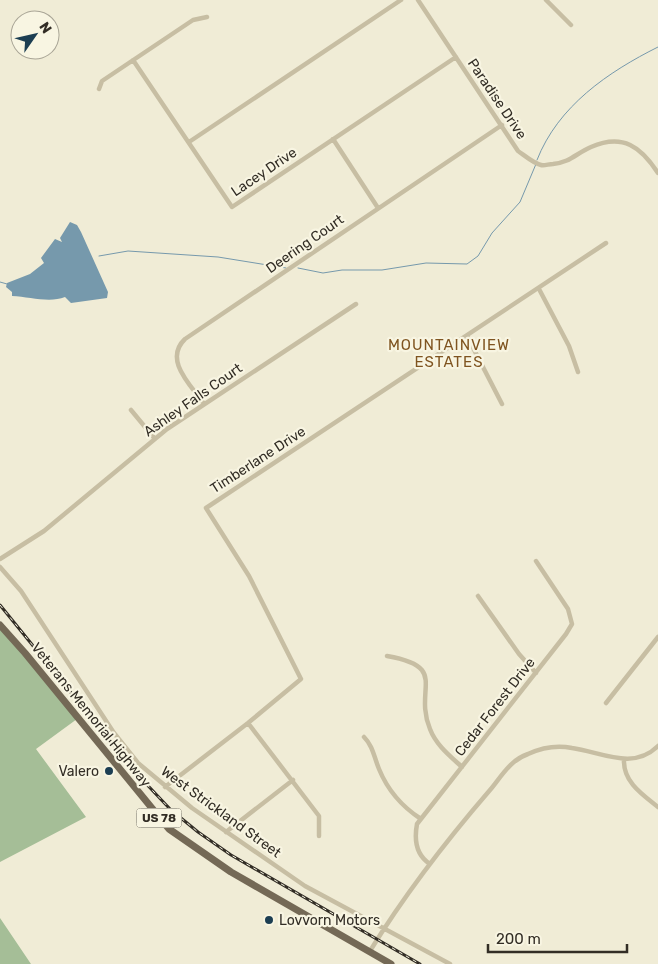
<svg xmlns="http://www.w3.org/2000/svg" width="658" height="964" font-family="Rubik,sans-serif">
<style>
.green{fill:#a5be97}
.water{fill:#7699ac}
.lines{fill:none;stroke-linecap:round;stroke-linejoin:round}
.stream{stroke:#7699ac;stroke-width:1}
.minor{stroke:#c7bea3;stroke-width:4.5}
.primary{stroke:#746956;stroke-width:7}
.rail-casing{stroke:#322d25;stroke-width:3}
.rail{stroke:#f8f5e2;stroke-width:1;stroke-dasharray:4;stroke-linecap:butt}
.poi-dot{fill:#1c3e52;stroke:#f8f5e2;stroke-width:2}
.labels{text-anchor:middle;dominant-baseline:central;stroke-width:4.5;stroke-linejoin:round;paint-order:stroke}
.shield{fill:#f8f5e2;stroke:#6d695e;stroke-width:1}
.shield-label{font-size:12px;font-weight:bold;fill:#322d25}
.street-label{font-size:14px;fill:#322d25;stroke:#f8f5e2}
.poi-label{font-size:14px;fill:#322d25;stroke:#f8f5e2;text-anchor:end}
.neighbourhood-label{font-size:15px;letter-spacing:1px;fill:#7f5420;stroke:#f8f5e2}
</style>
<rect width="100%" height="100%" fill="#f0ecd6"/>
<path class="green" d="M0 627 77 719 36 749 86 817 0 862Z
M0 918 31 964H0Z"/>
<path class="water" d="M70 222 77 225 81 232 108 292 107 298 71 303 65 297C50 303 30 297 12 296V292L6 287 7 283 30 274 44 263 41 258 55 239 62 242 60 238Z"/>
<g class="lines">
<path class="stream" d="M537 160C558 106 608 72 658 47
M99 256 128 251 218 257 286 268
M298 268 323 273 342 270H382L426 263 467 264 478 256 492 233 520 202 536 164
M0 282 7 284"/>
<path class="minor" d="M418 0 518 151C524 155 533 163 541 165 544 166 549 164 553 164 571 162 575 154 591 147 623 133 641 147 658 173
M546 0 571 25
M133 60 232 207 456 57
M99 89 102 81 193 20 207 17
M333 139 378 208
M189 142 401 0
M539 289 569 346 578 372
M467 336 502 404
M204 404C191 385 163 360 185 339L502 125
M131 410 155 439
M0 559 44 531 167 429 356 304
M0 567 21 591 114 733 138 763 192 808 305 886 450 964
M478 596 519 654 536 673
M387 656C450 667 413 688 430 729 436 745 450 756 462 767
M606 703 658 637
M248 723 319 816V836
M364 737C373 746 374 757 379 769 388 791 401 806 421 819
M624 760C623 782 643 795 658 807
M165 787 248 723 301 679 249 576 206 508 606 243
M226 832 293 780
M430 864C416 855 414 840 417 824L566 634 572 624 568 609 536 561
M370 951C405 894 446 841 490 790 501 777 510 760 528 754 541 748 557 745 572 748 601 752 633 771 658 746"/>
<path class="primary" d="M0 625 25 653 169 829 231 872 391 964"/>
<defs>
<path id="rail" d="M0 605 136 773 170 809 198 832 231 855 420 964"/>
</defs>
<use href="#rail" class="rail-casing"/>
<use href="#rail" class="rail"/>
</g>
<g class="poi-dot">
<circle cx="109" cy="771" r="5"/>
<circle cx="269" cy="920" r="5"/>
</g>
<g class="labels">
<rect class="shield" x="136.5" y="808.5" width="45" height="19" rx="4"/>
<g class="shield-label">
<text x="159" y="818">US 78</text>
</g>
<g class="street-label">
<text transform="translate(497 99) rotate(56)">Paradise Drive</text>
<text transform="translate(264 172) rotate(-34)">Lacey Drive</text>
<text transform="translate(305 244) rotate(-35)">Deering Court</text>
<text transform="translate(193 400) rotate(-35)">Ashley Falls Court</text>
<text transform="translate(258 460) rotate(-33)">Timberlane Drive</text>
<text transform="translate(495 707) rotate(-52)">Cedar Forest Drive</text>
<text transform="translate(91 715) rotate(51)">Veterans Memorial Highway</text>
<text transform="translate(221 812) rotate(36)">West Strickland Street</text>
</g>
<g class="poi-label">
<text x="99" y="771">Valero</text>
<text x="279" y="920" text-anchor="start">Lovvorn Motors</text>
</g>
<g class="neighbourhood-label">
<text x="449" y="345">MOUNTAINVIEW<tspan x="449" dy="17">ESTATES</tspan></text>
</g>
</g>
<g transform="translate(35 35) rotate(56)"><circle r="24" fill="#f8f5e2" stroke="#a9a596"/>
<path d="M0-4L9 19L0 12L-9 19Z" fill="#1c3e52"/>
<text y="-8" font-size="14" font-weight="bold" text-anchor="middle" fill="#322d25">N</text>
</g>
<path d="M488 944v8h139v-8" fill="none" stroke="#322d25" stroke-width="2.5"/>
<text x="496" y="944" font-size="15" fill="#322d25" stroke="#f8f5e2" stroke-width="4" paint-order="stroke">200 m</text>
</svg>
